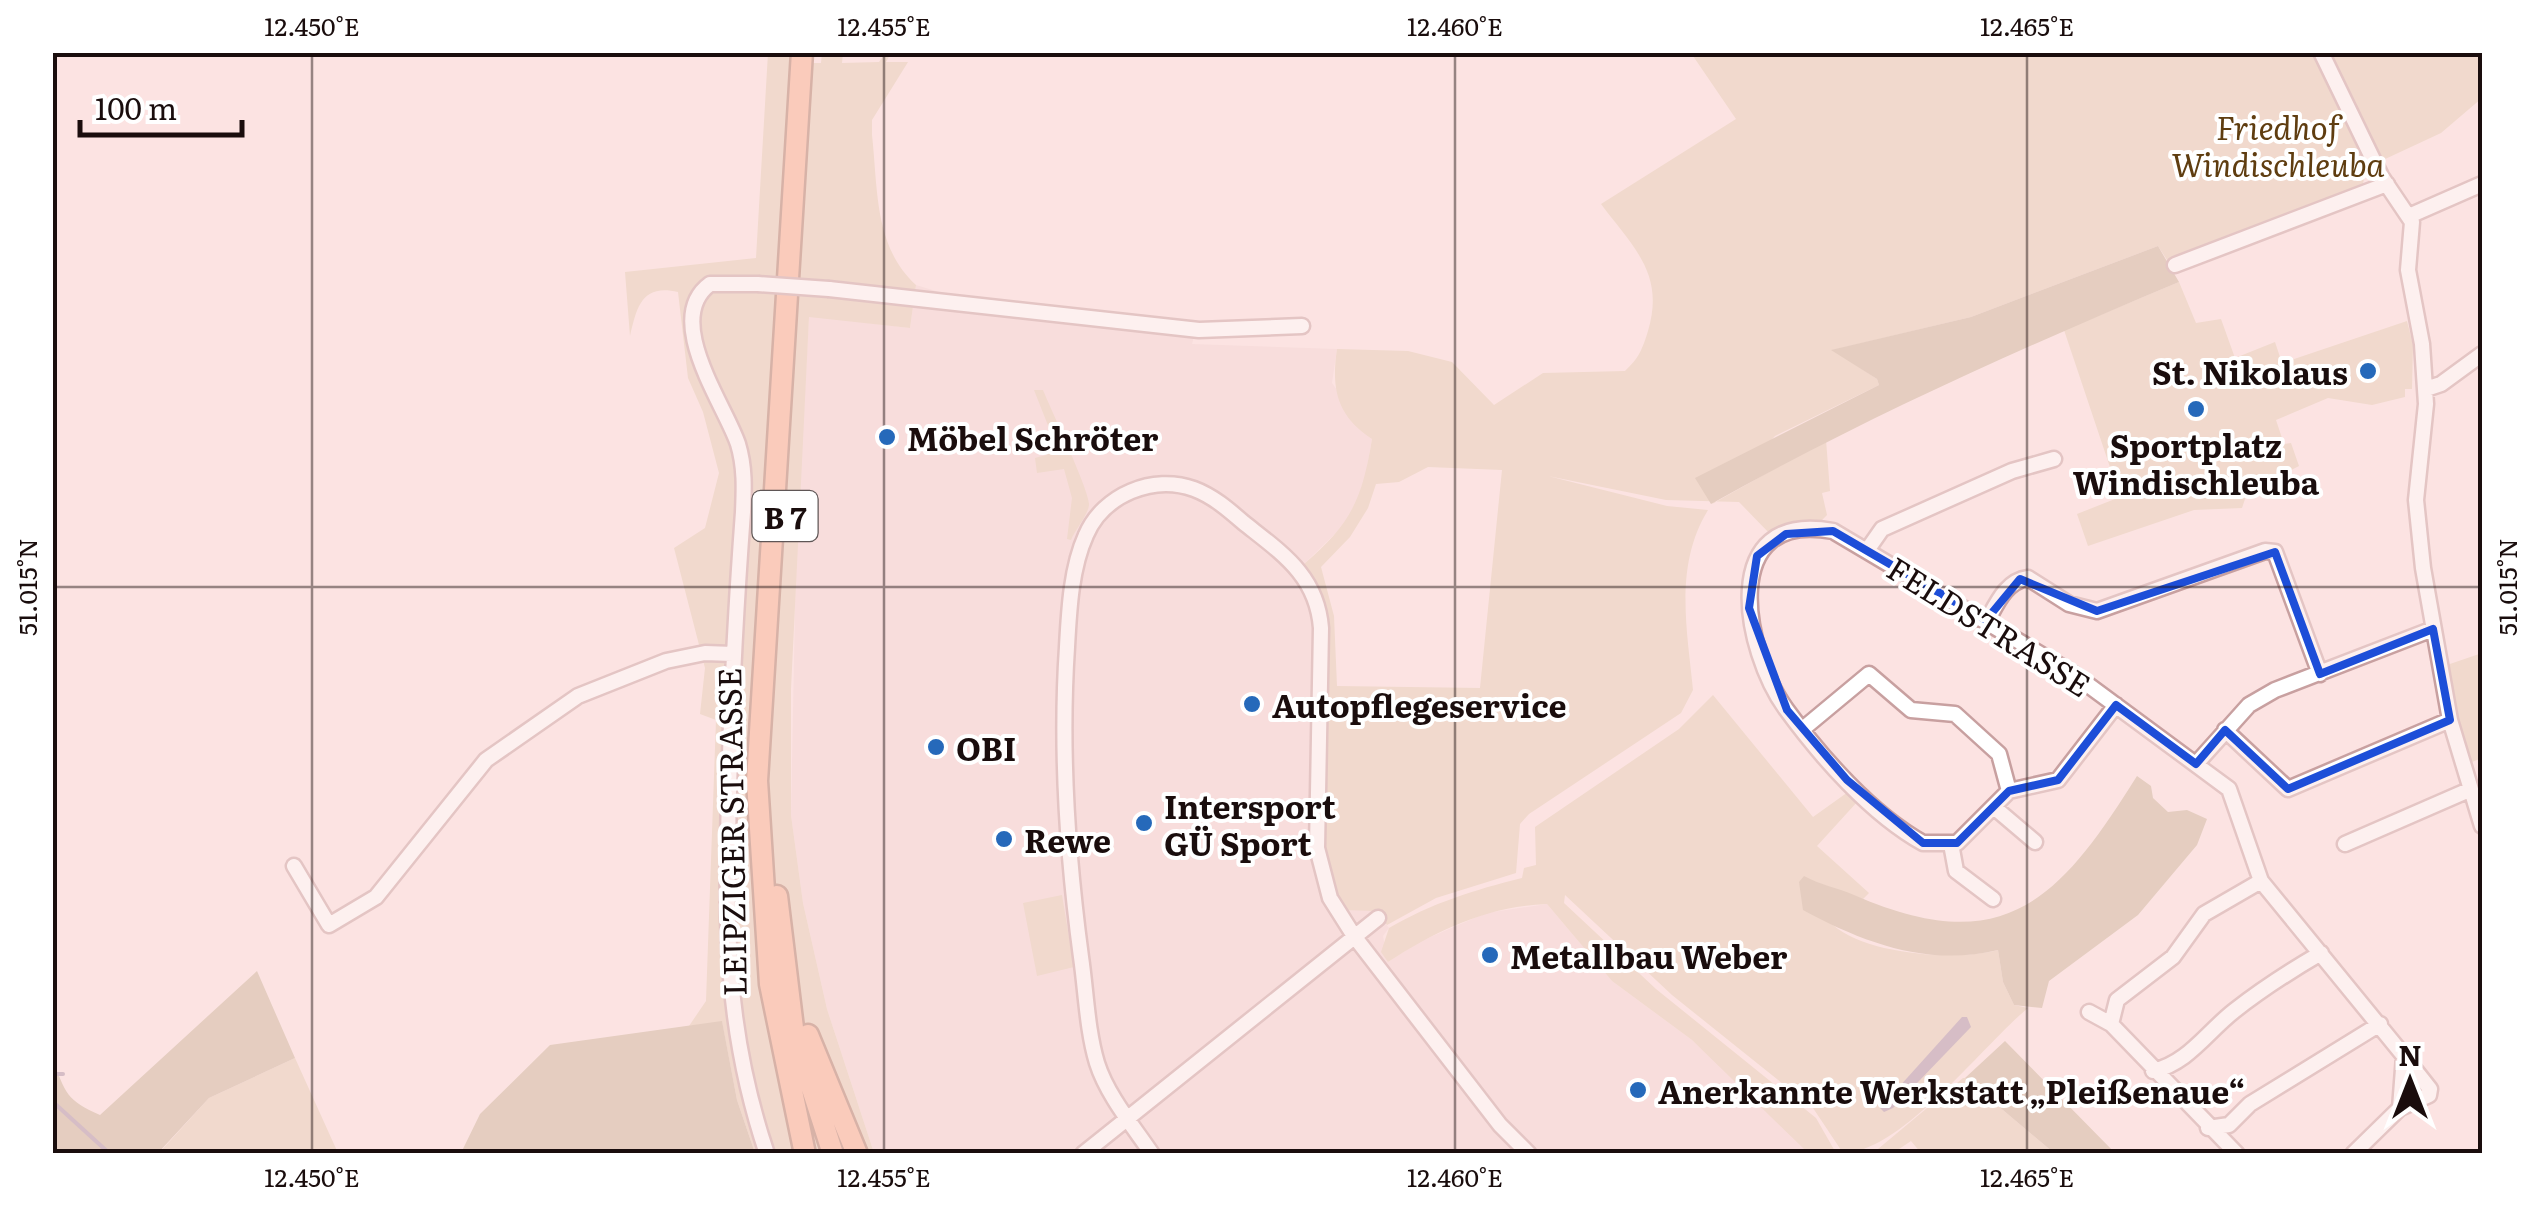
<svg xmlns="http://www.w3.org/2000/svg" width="2535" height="1206" font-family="Literata,serif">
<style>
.built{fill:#f4d5d5}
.green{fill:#e4ccb3;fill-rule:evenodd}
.forest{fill:#c9b197}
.water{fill:#a88ea5}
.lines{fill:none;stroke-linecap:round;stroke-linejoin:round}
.stream{stroke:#a88ea5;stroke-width:4}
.minor-casing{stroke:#c8a0a0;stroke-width:19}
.highway-casing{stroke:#ab7560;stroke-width:25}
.minor{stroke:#fff;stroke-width:14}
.highway{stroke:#f9ad8d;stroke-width:20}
.minor-bridge-casing{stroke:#c8a0a0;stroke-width:19;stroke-linecap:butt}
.minor-bridge{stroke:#fff;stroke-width:14}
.marked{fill:none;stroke:#1d4ed8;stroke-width:8;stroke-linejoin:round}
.ticks{fill:none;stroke:#1a0d0d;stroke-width:2.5;stroke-opacity:0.45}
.poi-dot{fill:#2669ba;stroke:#fff;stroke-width:4}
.labels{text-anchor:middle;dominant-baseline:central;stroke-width:8;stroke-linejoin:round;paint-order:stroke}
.shield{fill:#fff;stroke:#5f5656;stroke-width:2.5}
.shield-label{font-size:30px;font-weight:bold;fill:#1a0d0d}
.park-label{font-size:32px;font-style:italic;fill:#5f3d10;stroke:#fff}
.poi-label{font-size:32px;font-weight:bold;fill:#1a0d0d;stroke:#fff;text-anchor:start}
.street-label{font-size:32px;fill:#1a0d0d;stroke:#fff}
.neatline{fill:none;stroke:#1a0d0d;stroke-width:4}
.ticks-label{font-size:25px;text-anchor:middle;fill:#1a0d0d}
</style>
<rect width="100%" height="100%" fill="#fce3e2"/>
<path class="built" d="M916 285 949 295 1198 323 1192 344 1337 349 1332 383 1372 439 1364 484 1348 521 1304 564 1326 615 1324 730 1347 907 1376 911 1389 928 1383 936 1388 962 1419 942 1486 913 1547 904 1612 981 1692 1040 1785 1126 1805 1149 1801 1153H874L827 1009 803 903 791 815 796 557 809 316 910 328Z"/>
<path class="green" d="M822 52 843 53 842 63 879 62 886 52 891 53 886 62H908L872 120V135C878 189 874 247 916 285L910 328 809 317 791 689V815L803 903 827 1009 874 1153H755L737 1100 722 1022 689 1026 706 1001 716 720 700 714 705 668 674 548 705 528 719 473 703 412 688 378 678 292C643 284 637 305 630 336L625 272 756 258 768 53H796V63H821Z
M1691 53H2315L2366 168 2363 184 2169 263 2158 246 1971 317 1833 350 1877 379 1879 385 1775 436 1712 504 1826 440 1830 491 1822 493 1827 515 1821 521 1799 522 1772 536 1739 502 1666 500 1548 476 1667 506 1708 510C1674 566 1687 628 1693 690L1681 713 1529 814 1520 824 1516 873 1436 898 1387 925 1376 911 1343 910C1286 826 1363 653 1304 564 1351 524 1362 500 1372 439 1337 416 1331 389 1337 349L1408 351 1452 362 1494 405 1543 373 1625 371C1639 358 1642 350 1648 331 1665 274 1634 248 1601 204L1736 119ZM1428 467 1502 470 1480 688 1337 686 1334 616 1321 567 1350 537 1368 508 1376 484 1399 482Z
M2330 53H2482V98L2441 133 2383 160Z
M2179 282 2196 323 2221 319 2235 358 2275 342 2282 363 2407 321 2413 345 2412 389H2405V397L2372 405 2328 398 2276 420 2284 444 2291 443 2299 466 2247 493 2242 508 2194 510 2088 546 2077 514 2120 497 2064 330Z
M1034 390H1043C1051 410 1091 494 1089 505 1088 515 1075 530 1071 540L1067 539 1072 498 1064 469 1037 473 1035 458 1046 455 1049 428Z
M2482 653V758L2467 764 2447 665Z
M1713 695 1813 817 1848 792 1858 801 1817 846 1869 893 1863 899 1813 881 1799 883C1810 896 1820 914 1833 925 1867 955 1956 961 1998 950L2003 982 2014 1005 2028 1008C1984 1044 1901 1153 1843 1153L1813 1108 1672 995 1565 895 1564 903 1656 989 1816 1118 1836 1153H1801L1804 1149 1692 1040 1612 981 1547 904C1488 906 1437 930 1388 962L1381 952 1389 928C1432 903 1474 890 1522 878L1524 868 1536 865 1535 827 1679 729Z
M1062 895 1074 967 1037 976 1023 903Z
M295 1058 338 1153 158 1154 209 1098Z
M1963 1078H1965L2054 1153H1921L1911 1141 1893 1153 1872 1154Z"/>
<path class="forest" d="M2158 246 2179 282C2019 349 1863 419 1711 504L1695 478 1879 385 1877 379 1831 350 1971 317Z
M2137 776 2151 786 2153 798 2168 812 2187 810 2207 819 2197 845 2138 915 2049 981 2042 1008 2014 1005 2003 982 1998 950C1928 967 1864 943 1803 910L1799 882 1804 876C1820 885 1838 888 1854 895 2005 961 2060 899 2137 776Z
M257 971 295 1058 209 1098 158 1153H53V1061C66 1093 66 1100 100 1115Z
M722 1021 737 1100 755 1153H461L480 1114 550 1045Z
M2005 1041 2115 1153H2054L1965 1078Z"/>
<path class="water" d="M1962 1017H1967L1971 1027 1893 1108 1884 1112 1880 1108Z"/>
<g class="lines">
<path class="stream" d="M52 1074H63
M52 1101 110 1154"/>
<defs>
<path id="minor" d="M2321 52 2381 176 2412 222 2408 270 2422 344 2426 404 2416 500 2423 568 2450 720 2482 826
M2409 216 2482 184
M2175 265 2387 184
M758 284H710C662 319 725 405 738 444 745 467 744 489 743 512 736 606 731 699 729 793 726 925 724 1027 767 1154
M829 289 1199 330 1302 326
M2426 389 2441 384 2482 354
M1868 549 1882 529 2012 471 2054 459
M1987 621C1997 603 2006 581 2028 578L2069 604 2097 611 2265 551 2275 552 2320 674
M2116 705 2058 780 2009 791 1957 843H1923C1871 814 1821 757 1786 709 1744 651 1716 509 1833 531L2072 673 2229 789 2261 881 2404 1056
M1804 728 1869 674 1911 710 1955 714 1999 754 2009 791
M2225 730 2288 789 2450 720
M2196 764 2249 705 2275 690 2433 629
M1995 808 2035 842
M1951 844 1956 871 1993 899
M2345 844 2469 790
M294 866 329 925 376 897 486 760 578 696 666 661 705 653 733 654
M2089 1012 2111 1024 2237 1154
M2111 1024 2117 1000 2173 957 2204 914 2261 881
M2153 1071C2188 1063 2206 1033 2234 1011 2262 989 2290 971 2321 953
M2208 1128 2229 1125 2250 1104 2380 1024
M1083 1154 1378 918
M1152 1154C1133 1126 1107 1095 1097 1063 1087 1030 1086 991 1081 957 1067 853 1060 752 1067 647 1069 610 1071 568 1086 535 1103 495 1153 474 1194 489 1213 496 1229 510 1244 523 1283 554 1317 576 1321 628L1317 848 1330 898 1354 936 1500 1125 1529 1154
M2353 1154 2400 1108 2429 1095 2430 1089 2404 1056 2400 1108"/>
<path id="highway" d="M802 52 757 781 770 984 805 1154
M777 896 793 1028
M789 1017 833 1154
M808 1035 857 1154"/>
</defs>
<use href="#minor" class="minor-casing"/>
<use href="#highway" class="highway-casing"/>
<use href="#minor" class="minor"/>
<use href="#highway" class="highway"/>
<defs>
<path id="minor-bridge" d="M758 284 829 289"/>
</defs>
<use href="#minor-bridge" class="minor-bridge-casing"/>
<use href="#minor-bridge" class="minor-bridge"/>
</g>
<path d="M0 0H2535V1206H0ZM1833 531 1986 620 2020 579 2097 611 2275 552 2320 674 2433 629 2450 720 2288 789 2225 730 2196 764 2116 705 2058 780 2009 791 1957 843H1923L1847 780 1787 710 1749 608 1757 556 1786 534Z" fill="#fce3e2" fill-opacity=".55" fill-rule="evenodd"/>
<path class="marked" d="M1833 531 1986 620 2020 579 2097 611 2275 552 2320 674 2433 629 2450 720 2288 789 2225 730 2196 764 2116 705 2058 780 2009 791 1957 843H1923L1847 780 1787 710 1749 608 1757 556 1786 534Z"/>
<path class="ticks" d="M312 52V1154M884 52V1154M1455 52V1154M2027 52V1154M52 587H2482"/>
<g class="poi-dot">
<circle cx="2368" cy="371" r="10"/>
<circle cx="2196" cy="409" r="10"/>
<circle cx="887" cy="437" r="10"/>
<circle cx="1252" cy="704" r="10"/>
<circle cx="936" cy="747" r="10"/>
<circle cx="1144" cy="823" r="10"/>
<circle cx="1004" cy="839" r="10"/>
<circle cx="1490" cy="955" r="10"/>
<circle cx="1638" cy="1090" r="10"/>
</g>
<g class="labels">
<rect class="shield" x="752.5" y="491" width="65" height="50" rx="8"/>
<g class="shield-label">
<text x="785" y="516">B 7</text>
</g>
<g class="park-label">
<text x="2278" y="126">Friedhof<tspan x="2278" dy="37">Windischleuba</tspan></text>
</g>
<g class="poi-label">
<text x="2348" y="371" text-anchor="end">St. Nikolaus</text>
<text x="907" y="437">Möbel Schröter</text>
<text x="2196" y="444" text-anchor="middle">Sportplatz<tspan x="2196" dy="37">Windischleuba</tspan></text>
<text x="1272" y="704">Autopflegeservice</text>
<text x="956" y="747">OBI</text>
<text x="1164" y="805">Intersport<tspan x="1164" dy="37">GÜ Sport</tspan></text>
<text x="1024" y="839">Rewe</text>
<text x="1510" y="955">Metallbau Weber</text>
<text x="1658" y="1090">Anerkannte Werkstatt „Pleißenaue“</text>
</g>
<g class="street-label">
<text transform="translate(1990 625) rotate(32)">FELDSTRASSE</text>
<text transform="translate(730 832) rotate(-91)">LEIPZIGER STRASSE</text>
</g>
</g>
<rect width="2535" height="1206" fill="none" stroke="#ffffff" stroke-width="110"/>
<g transform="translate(2410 1081)" stroke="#ffffff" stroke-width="8" paint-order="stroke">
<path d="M0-8L18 38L0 25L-18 38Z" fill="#1a0d0d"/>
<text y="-15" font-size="28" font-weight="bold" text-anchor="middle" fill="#1a0d0d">N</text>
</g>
<path d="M80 120v15h162v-15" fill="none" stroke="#1a0d0d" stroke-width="5"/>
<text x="95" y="120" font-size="30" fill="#1a0d0d" stroke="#ffffff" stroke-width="8" paint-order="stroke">100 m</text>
<rect x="55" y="55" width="2425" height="1096" class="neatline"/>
<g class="ticks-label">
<text x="312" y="36">12.450°E</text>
<text x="884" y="36">12.455°E</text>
<text x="1455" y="36">12.460°E</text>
<text x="2027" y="36">12.465°E</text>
<text transform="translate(28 587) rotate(-90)" y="9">51.015°N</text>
<text transform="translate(2508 587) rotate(-90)" y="9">51.015°N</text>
<text x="312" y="1187">12.450°E</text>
<text x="884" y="1187">12.455°E</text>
<text x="1455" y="1187">12.460°E</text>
<text x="2027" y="1187">12.465°E</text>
</g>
</svg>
